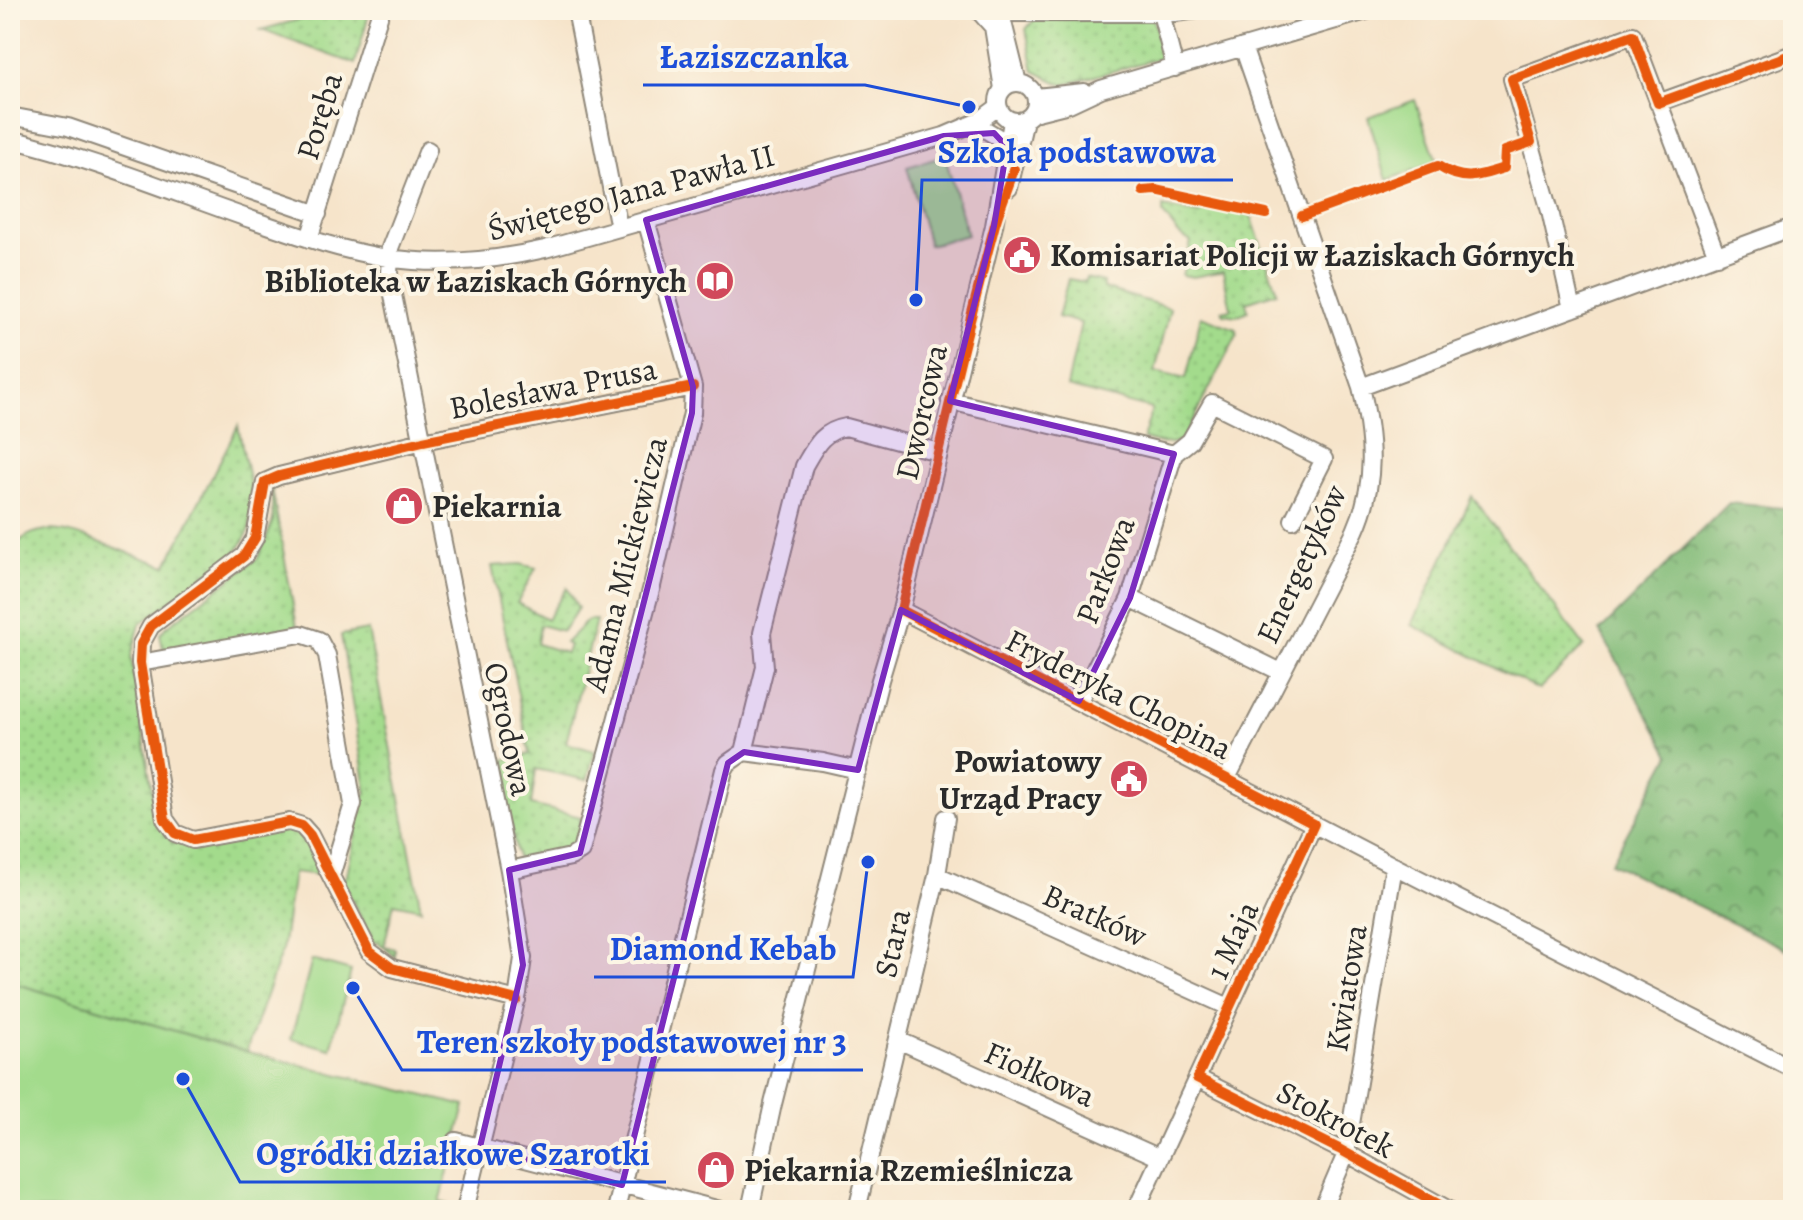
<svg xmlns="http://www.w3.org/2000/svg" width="1803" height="1220" font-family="Alegreya,serif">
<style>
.grass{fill:url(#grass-dots);stroke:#67835c;stroke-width:2}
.forest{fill:url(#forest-crowns);stroke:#567352;stroke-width:2}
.garden{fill:#a3db8c;stroke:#67835c;stroke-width:2}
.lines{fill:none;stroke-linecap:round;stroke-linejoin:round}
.minor-casing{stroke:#90887a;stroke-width:20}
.minor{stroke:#fff;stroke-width:16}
.cycleway-casing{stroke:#fcf5e5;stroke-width:15}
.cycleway{stroke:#e8590c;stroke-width:10}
.marked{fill:#7b2cbf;fill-opacity:0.2;stroke:#7b2cbf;stroke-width:6;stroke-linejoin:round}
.labels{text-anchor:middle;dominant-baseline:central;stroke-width:8;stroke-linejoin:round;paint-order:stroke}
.street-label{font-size:32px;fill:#2b2b2b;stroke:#fcf5e5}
.poi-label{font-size:32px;font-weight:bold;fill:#2b2b2b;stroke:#fcf5e5;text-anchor:start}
.leader{fill:none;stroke:#1d4ed8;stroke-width:3}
.callout-dot{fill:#1d4ed8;stroke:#fcf5e5;stroke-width:3}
.callout-label{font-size:34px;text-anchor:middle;font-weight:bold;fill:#1d4ed8;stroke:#fcf5e5;stroke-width:8;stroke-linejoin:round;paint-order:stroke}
</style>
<defs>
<pattern id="grass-dots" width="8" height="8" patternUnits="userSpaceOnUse" patternTransform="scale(2)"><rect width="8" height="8" fill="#a3db8c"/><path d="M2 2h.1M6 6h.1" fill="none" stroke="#8cbc79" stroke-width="1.8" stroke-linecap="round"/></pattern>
<pattern id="forest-crowns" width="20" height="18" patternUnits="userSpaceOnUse" patternTransform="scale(2)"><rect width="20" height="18" fill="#82bb78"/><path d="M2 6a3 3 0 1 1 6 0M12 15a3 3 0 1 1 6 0" fill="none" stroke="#6b9863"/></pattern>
</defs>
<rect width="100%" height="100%" fill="#fcf5e5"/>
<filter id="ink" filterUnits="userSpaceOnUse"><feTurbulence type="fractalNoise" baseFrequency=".0125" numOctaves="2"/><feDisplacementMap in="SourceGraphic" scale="16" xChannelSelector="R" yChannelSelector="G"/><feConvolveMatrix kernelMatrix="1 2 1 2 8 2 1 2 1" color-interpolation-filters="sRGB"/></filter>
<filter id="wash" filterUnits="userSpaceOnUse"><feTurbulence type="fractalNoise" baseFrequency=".006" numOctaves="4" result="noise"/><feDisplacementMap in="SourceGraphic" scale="32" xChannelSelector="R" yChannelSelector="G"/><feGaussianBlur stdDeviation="1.8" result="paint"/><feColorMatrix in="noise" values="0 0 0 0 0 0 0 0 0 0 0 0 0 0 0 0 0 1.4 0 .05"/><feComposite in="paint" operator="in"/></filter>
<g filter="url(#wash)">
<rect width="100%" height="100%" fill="#f6e4ca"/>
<path class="grass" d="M335 10H370L355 64 261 30Z
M1153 18 1163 57 1063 85 1034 71 1026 29 1034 20Z
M1202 204 1251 215 1277 292 1246 302 1248 311 1237 316 1224 314 1222 311 1231 309 1223 271 1193 277 1182 275 1191 242 1179 234 1163 214V207L1199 215Z
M1086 278 1103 282V288L1170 308 1155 372 1186 379 1201 316 1236 329 1237 335 1183 439C1169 446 1159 444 1143 439L1152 409 1067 387 1081 323 1058 317 1068 279 1085 282Z
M238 426 253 498 249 531 238 550 140 624 131 657 157 823 173 843 292 826 304 837 320 875 293 872 282 950 246 1052 10 982 11 551C35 516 74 533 107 545 127 552 146 559 166 566Z
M271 483 297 627 171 652 163 648 160 635 165 628 258 558 273 521Z
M1472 496 1584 646 1539 690 1412 625Z
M520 564 536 568 517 603 547 619 567 588 578 608 563 631 540 625 537 644 566 653 569 645 565 643 588 620H596L566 743 595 751 587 780 536 769 531 805 581 817 574 846 518 859 498 761 530 754 492 566Z
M368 630 421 909 394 903 384 946 395 949V957L377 941 374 943 342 881 347 874 361 807 358 799 367 794 341 635Z"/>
<path class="forest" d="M1729 503 1793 509V953L1611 863 1670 755 1600 631Z"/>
<path class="garden" d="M1415 100 1437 162 1387 180 1368 117Z
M945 156 967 235 929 245 907 167Z
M312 960 351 971 331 1049 291 1039Z
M10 982 232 1048 465 1106 440 1202 453 1206 452 1210H10Z"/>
</g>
<g filter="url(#ink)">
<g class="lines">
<defs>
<path id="minor" d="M576 10 619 228
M978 10 993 27
M997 10 993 27 1003 89
M1000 10 1018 83
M1002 13H1175L1197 10
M1161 13 1175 68
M998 102a19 19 0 1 1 38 0a19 19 0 1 1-38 0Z
M1036 97 1084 92
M1658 103 1793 54
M1033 113 1069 104 1101 89 1370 10
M10 116 68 127 318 214
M986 130 1001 139 1007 147
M10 139C93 159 172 192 253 220 297 235 342 251 388 258 441 266 493 261 545 249L944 136 979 121 998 107
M428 150 390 248 389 275 509 870 523 958 518 993 465 1210
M1009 188 1025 120
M309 239 381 10
M1572 309 1550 211 1512 79 1633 35 1717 256
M1361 387 1793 227
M950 401 1174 454
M1130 598 1281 672
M901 610 1394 866 1793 1069
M140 663 301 634 319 640 327 655 353 804 331 876
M1079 701 1130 598 1174 454 1190 441 1212 403 1324 459 1293 520
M744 752 823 762 858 770
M1227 778 1355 531C1377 482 1373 438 1361 387L1243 47
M509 870 571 857 581 851 652 586 692 413 693 387 646 220
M937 875 1229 1007
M517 1000 392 968 369 951 310 835 302 826 289 822 193 840 175 833 165 819 140 663 141 644 151 626 244 556 255 538 265 482 279 476 423 441 693 387
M898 1040 1160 1158
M1197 1078 1339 1149 1449 1210
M456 1141 720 1210
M616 1210 724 770 728 763 744 752 765 667 762 633 804 466C815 447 822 431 846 427L938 452
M750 1210 773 1104 880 680 901 610 994 226 1012 121
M857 1210 937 875 946 818
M1136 1210 1314 824
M1322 1210 1346 1154 1394 866"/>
</defs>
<use href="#minor" class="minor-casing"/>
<use href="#minor" class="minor"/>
<defs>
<path id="cycleway" d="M1014 169C1008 190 998 210 993 232 959 357 931 484 901 610L1314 824 1197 1078 1339 1149 1449 1210
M1143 191 1156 190 1266 214
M1302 216 1438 166C1463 182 1477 177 1504 168L1505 151 1531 142 1512 79 1633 35 1658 103 1793 54
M517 1000 392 968 369 951 310 835 302 826 289 822 193 840 175 833 165 819 140 663 141 644 151 626 244 556 255 538 265 482 279 476 423 441 693 387"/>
</defs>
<use href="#cycleway" class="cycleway-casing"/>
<use href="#cycleway" class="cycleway"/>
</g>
</g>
<path class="marked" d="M994 133 1007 147 994 226 950 401 1174 454 1130 598 1079 701 901 610 858 770 744 752 728 763 622 1185 480 1147 523 965 509 870 580 853 692 413 693 387 646 220 944 136Z"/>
<defs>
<symbol id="civic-disc" viewBox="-11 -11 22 22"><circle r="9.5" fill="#d1495b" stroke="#fcf5e5"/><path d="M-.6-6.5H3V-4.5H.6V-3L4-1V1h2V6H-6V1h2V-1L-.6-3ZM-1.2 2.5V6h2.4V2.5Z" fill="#fff"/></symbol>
<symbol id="library-disc" viewBox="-11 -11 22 22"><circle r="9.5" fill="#d1495b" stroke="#fcf5e5"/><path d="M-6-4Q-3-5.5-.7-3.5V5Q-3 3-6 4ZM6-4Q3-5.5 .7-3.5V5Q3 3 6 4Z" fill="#fff"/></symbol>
<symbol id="shop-disc" viewBox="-11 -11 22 22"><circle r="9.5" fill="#d1495b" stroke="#fcf5e5"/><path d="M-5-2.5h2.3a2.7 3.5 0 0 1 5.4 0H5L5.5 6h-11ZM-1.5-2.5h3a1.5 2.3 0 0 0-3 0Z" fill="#fff"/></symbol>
</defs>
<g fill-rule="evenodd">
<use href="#civic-disc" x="1000" y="233" width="44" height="44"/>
<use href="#library-disc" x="693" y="259" width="44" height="44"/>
<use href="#shop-disc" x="382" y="484" width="44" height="44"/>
<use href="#civic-disc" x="1107" y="757" width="44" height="44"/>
<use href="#shop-disc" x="694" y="1148" width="44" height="44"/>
</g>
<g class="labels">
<g class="street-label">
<text transform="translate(319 116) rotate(-73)">Poręba</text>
<text transform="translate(631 192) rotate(-15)">Świętego Jana Pawła II</text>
<text transform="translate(553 388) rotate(-11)">Bolesława Prusa</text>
<text transform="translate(921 412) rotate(-77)">Dworcowa</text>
<text transform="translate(625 564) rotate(-76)">Adama Mickiewicza</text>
<text transform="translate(1301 564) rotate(-65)">Energetyków</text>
<text transform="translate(1105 570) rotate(-69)">Parkowa</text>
<text transform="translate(1119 694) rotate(27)">Fryderyka Chopina</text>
<text transform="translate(509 729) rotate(78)">Ogrodowa</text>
<text transform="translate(1095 915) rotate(24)">Bratków</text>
<text transform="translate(1232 940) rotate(-65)">1 Maja</text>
<text transform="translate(892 943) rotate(-77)">Stara</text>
<text transform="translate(1346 988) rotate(-81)">Kwiatowa</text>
<text transform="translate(1040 1074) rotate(24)">Fiołkowa</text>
<text transform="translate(1336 1119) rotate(28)">Stokrotek</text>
</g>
<g class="poi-label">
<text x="1050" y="255">Komisariat Policji w Łaziskach Górnych</text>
<text x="687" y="281" text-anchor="end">Biblioteka w Łaziskach Górnych</text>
<text x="432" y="506">Piekarnia</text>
<text x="1101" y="761" text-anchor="end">Powiatowy<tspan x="1101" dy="37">Urząd Pracy</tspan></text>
<text x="744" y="1170">Piekarnia Rzemieślnicza</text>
</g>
</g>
<path class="leader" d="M969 107L865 85H643M916 300L922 180H1233M868 862L853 977H594M353 988L402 1070H863M183 1079L240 1182H666"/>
<g class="callout-dot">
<circle cx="969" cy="107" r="8"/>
<circle cx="916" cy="300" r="8"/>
<circle cx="868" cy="862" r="8"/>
<circle cx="353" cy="988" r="8"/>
<circle cx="183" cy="1079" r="8"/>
</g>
<g class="callout-label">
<text x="754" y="68">Łaziszczanka</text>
<text x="1077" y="163">Szkoła podstawowa</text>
<text x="723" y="960">Diamond Kebab</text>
<text x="632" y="1053">Teren szkoły podstawowej nr 3</text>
<text x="453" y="1165">Ogródki działkowe Szarotki</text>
</g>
<rect width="1803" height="1220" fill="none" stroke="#fcf5e5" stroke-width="40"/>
</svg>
